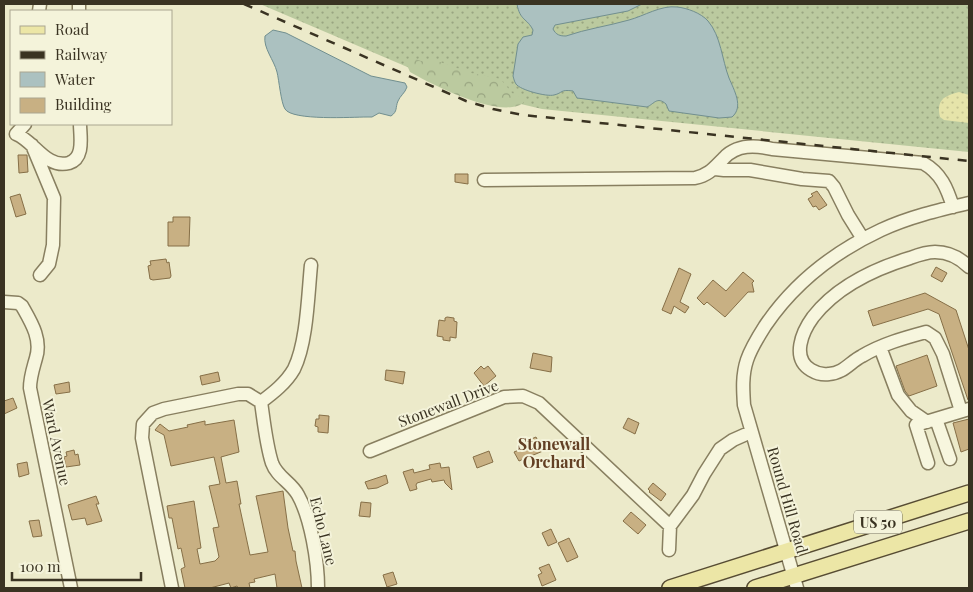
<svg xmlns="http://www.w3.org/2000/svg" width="973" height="592" font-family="'Playfair Display',serif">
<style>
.grass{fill:url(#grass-dots)}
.forest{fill:url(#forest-crowns)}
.sand{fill:url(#sand-dots)}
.water{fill:#abc1c0;stroke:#718f8f}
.building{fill:#c8b083;stroke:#866f47}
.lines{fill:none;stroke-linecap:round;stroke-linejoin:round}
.minor-casing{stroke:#887f60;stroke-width:15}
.major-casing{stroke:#574c33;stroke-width:18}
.minor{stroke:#f7f6de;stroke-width:12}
.major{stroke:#ece6a6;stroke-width:15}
.rail{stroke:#3a3322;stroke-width:2.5;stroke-dasharray:9 9;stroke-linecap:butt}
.labels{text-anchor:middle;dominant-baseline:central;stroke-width:4;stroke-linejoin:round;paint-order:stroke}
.shield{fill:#f4f3da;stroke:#726d59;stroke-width:1}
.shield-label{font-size:14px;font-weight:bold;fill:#3a3322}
.street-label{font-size:15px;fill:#3a3322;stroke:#f4f3da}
.neighbourhood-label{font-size:16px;font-weight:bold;fill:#634024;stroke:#f4f3da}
</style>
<defs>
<pattern id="grass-dots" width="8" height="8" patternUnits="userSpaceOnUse" patternTransform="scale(1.25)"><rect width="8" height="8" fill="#bbca9f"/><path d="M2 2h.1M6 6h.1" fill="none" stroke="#99a581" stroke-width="1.8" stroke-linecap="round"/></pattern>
<pattern id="forest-crowns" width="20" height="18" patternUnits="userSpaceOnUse" patternTransform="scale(1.25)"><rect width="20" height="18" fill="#bbca9f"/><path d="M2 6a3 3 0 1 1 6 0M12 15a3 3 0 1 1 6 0" fill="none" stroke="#99a581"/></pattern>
<pattern id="sand-dots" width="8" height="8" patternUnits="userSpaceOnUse" patternTransform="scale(1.25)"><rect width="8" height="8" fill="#e6e4aa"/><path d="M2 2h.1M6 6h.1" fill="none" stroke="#c6c492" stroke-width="1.8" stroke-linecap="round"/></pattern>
</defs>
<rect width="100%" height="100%" fill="#eceaca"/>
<path class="grass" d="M260 4H969V152L542 109 487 96 426 75Z"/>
<path class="forest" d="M413 58 421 61 431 60 440 62 471 73 497 78 503 82 512 93 520 97 524 101 523 103C501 120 431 84 410 72L406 63 408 59Z"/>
<path class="sand" d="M959 92 969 95V123L944 120 940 117C936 100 944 96 959 92Z"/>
<path class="water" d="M517 4H642L628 11 555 25 553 29C556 35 560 36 566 36 586 29 608 26 629 20 644 16 661 5 677 7 687 8 701 13 708 21 721 36 722 60 729 78 734 90 744 107 732 117L719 118 669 111 666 104C657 96 654 104 647 107L577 98 573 91C560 89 563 93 554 95 547 97 520 90 516 84 514 81 514 79 513 76L518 44 523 37 532 35 533 30C527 18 520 21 517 4Z
M273 30 286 33 371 76 405 83 407 87C405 93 400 96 398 101 395 108 398 111 391 116L379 113 372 117H367C353 117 292 121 285 109 281 103 279 80 277 72 274 60 263 48 265 36Z"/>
<path class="building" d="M18 155H27L28 172 19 173Z
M455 174H468V184L455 182Z
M817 191 827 205 819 210 816 206 813 207 808 199 813 196 811 194Z
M20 194 26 214 16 217 10 197Z
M173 217H190L189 246H168V222H173Z
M166 259 167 263 169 262 171 276 170 278 153 280 150 279 148 266 151 265 150 261Z
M936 267 947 273 942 282 931 276Z
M679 268 691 274 680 302 689 307 685 313 674 306 671 314 662 310Z
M743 272 754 281 752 283 754 292H748L725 317 707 302 704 305 697 298 713 280 726 291Z
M925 293 956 310 969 350V400H968L939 314 928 309 873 326 868 311Z
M447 317 454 318V321L457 322 456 338 450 337V341L443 340V337L437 336 439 320 445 321V318Z
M533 353 552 357 551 372 530 368Z
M927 355 937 386 909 396 905 391 896 366Z
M481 366 484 369 488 366 496 376 484 386 474 373Z
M386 370 405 372 403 384 385 380Z
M218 372 220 381 202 385 200 376Z
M69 382 70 392 56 394 54 385Z
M13 398 17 408 4 414V401Z
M319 415 329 416 328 433 318 432V427L315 426 316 419H319Z
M628 418 639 423 635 434 623 428Z
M969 419V449L961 452 953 423Z
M234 420 239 452 221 457 226 483 237 481 241 504H239L250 555 268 552 256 496 283 491 288 528 293 551H295L296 561 302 588H277L275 574 254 579 255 582 249 583 250 588H238L237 586 231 588 229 583 210 588H185L181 569 185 567 181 548 178 549 172 518H169L167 506 194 501 201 548 197 549 200 564 215 561 219 557 213 528 219 527 209 486 220 484 214 457 171 466 164 435 155 430 160 424 169 431 188 427 187 425 205 421V425Z
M536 437 543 451 519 461 514 452 526 447 524 442Z
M74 450 75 455 78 454 80 465 66 467 64 457 67 456 66 452Z
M489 451 493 462 477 468 473 457Z
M27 462 29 474 19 477 17 464Z
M440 463 441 468 449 467 452 490 445 483 444 480 432 482 431 479 417 483 416 485 417 489 410 491 403 472 413 469 414 473 430 469 429 465Z
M386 475 388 483 377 488 368 489 365 482Z
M653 483 666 494 661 501 649 492 650 491 648 489Z
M96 496 99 504H96L102 521 87 525 85 518 72 520 68 505Z
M361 502 371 503 370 517 359 516Z
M631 512 646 525 638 534 623 521Z
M39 520 42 536 33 537 29 521Z
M551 529 557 542 548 546 542 533Z
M569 538 578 557 567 562 558 543Z
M549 564 556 580 542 586 538 575 542 573 539 568Z
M393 572 397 584 387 587 383 575Z"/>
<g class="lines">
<defs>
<path id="minor" d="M79 4V11
M39 11 40 4
M25 124 16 134C34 141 46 169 69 163 85 158 80 136 80 124
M32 145 54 198 53 245 49 264 40 275
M715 169 724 170H750L802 179 829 181 834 187 848 215 863 239
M484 180 695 178C709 175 714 168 724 158 737 144 755 145 772 149L923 163C941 173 947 188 953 207
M4 302 18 303 22 306C31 322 42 339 36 358 33 369 30 377 30 388L71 588
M880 347 898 395 911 411 927 422
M261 402C264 422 266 444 272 463 277 477 291 482 298 495 311 518 318 562 318 588
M261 402C273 393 286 383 294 369 307 343 308 295 311 265
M961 411 943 354 935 338 926 332C904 338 882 344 862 356 850 362 844 373 829 374 823 375 816 373 811 370 791 358 802 332 813 317 837 286 874 269 910 258 918 255 926 252 935 252 949 252 960 258 969 267
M936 419 950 459
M370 451 504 397 523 396 539 403 670 526
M928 463 916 425 969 409
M669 550 670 526 693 495 704 474 720 449 733 440 751 432
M172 588 142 438 143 424 153 413 164 409 238 394H248L261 402
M797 588 744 405C743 390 742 375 747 360 751 348 758 337 765 326 794 283 834 252 881 230 909 217 939 210 969 203"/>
<path id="major" d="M670 588 969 493
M755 588 969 521"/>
</defs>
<use href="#minor" class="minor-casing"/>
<use href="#major" class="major-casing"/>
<use href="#minor" class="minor"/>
<use href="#major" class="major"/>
<path class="rail" d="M244 4 466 101 493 109 523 115 969 161"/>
</g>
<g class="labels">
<rect class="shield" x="854" y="510.5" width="48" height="23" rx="4"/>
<g class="shield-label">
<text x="878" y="522">US 50</text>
</g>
<g class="street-label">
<text transform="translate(448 403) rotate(-21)">Stonewall Drive</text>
<text transform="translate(57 442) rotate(78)">Ward Avenue</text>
<text transform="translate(788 500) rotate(74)">Round Hill Road</text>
<text transform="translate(324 531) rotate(76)">Echo Lane</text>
</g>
<g class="neighbourhood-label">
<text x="554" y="443">Stonewall<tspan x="554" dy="18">Orchard</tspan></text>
</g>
</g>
<rect width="973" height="592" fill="none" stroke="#3a3322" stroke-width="10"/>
<rect x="10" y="10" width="162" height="115" fill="#f4f3da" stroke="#aaa690"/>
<rect x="20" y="26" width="25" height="8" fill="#ece6a6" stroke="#aaa690"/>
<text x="55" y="35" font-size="15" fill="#3a3322">Road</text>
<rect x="20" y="51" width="25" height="8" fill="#3a3322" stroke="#aaa690"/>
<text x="55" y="60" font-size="15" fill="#3a3322">Railway</text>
<rect x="20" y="72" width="25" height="15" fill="#abc1c0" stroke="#aaa690"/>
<text x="55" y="85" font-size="15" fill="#3a3322">Water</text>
<rect x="20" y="98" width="25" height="15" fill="#c8b083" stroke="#aaa690"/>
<text x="55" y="110" font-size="15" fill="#3a3322">Building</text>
<path d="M12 572v8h129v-8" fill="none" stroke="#3a3322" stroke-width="2.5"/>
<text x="20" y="572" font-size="15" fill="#3a3322" stroke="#f4f3da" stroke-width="4" paint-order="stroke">100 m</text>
</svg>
